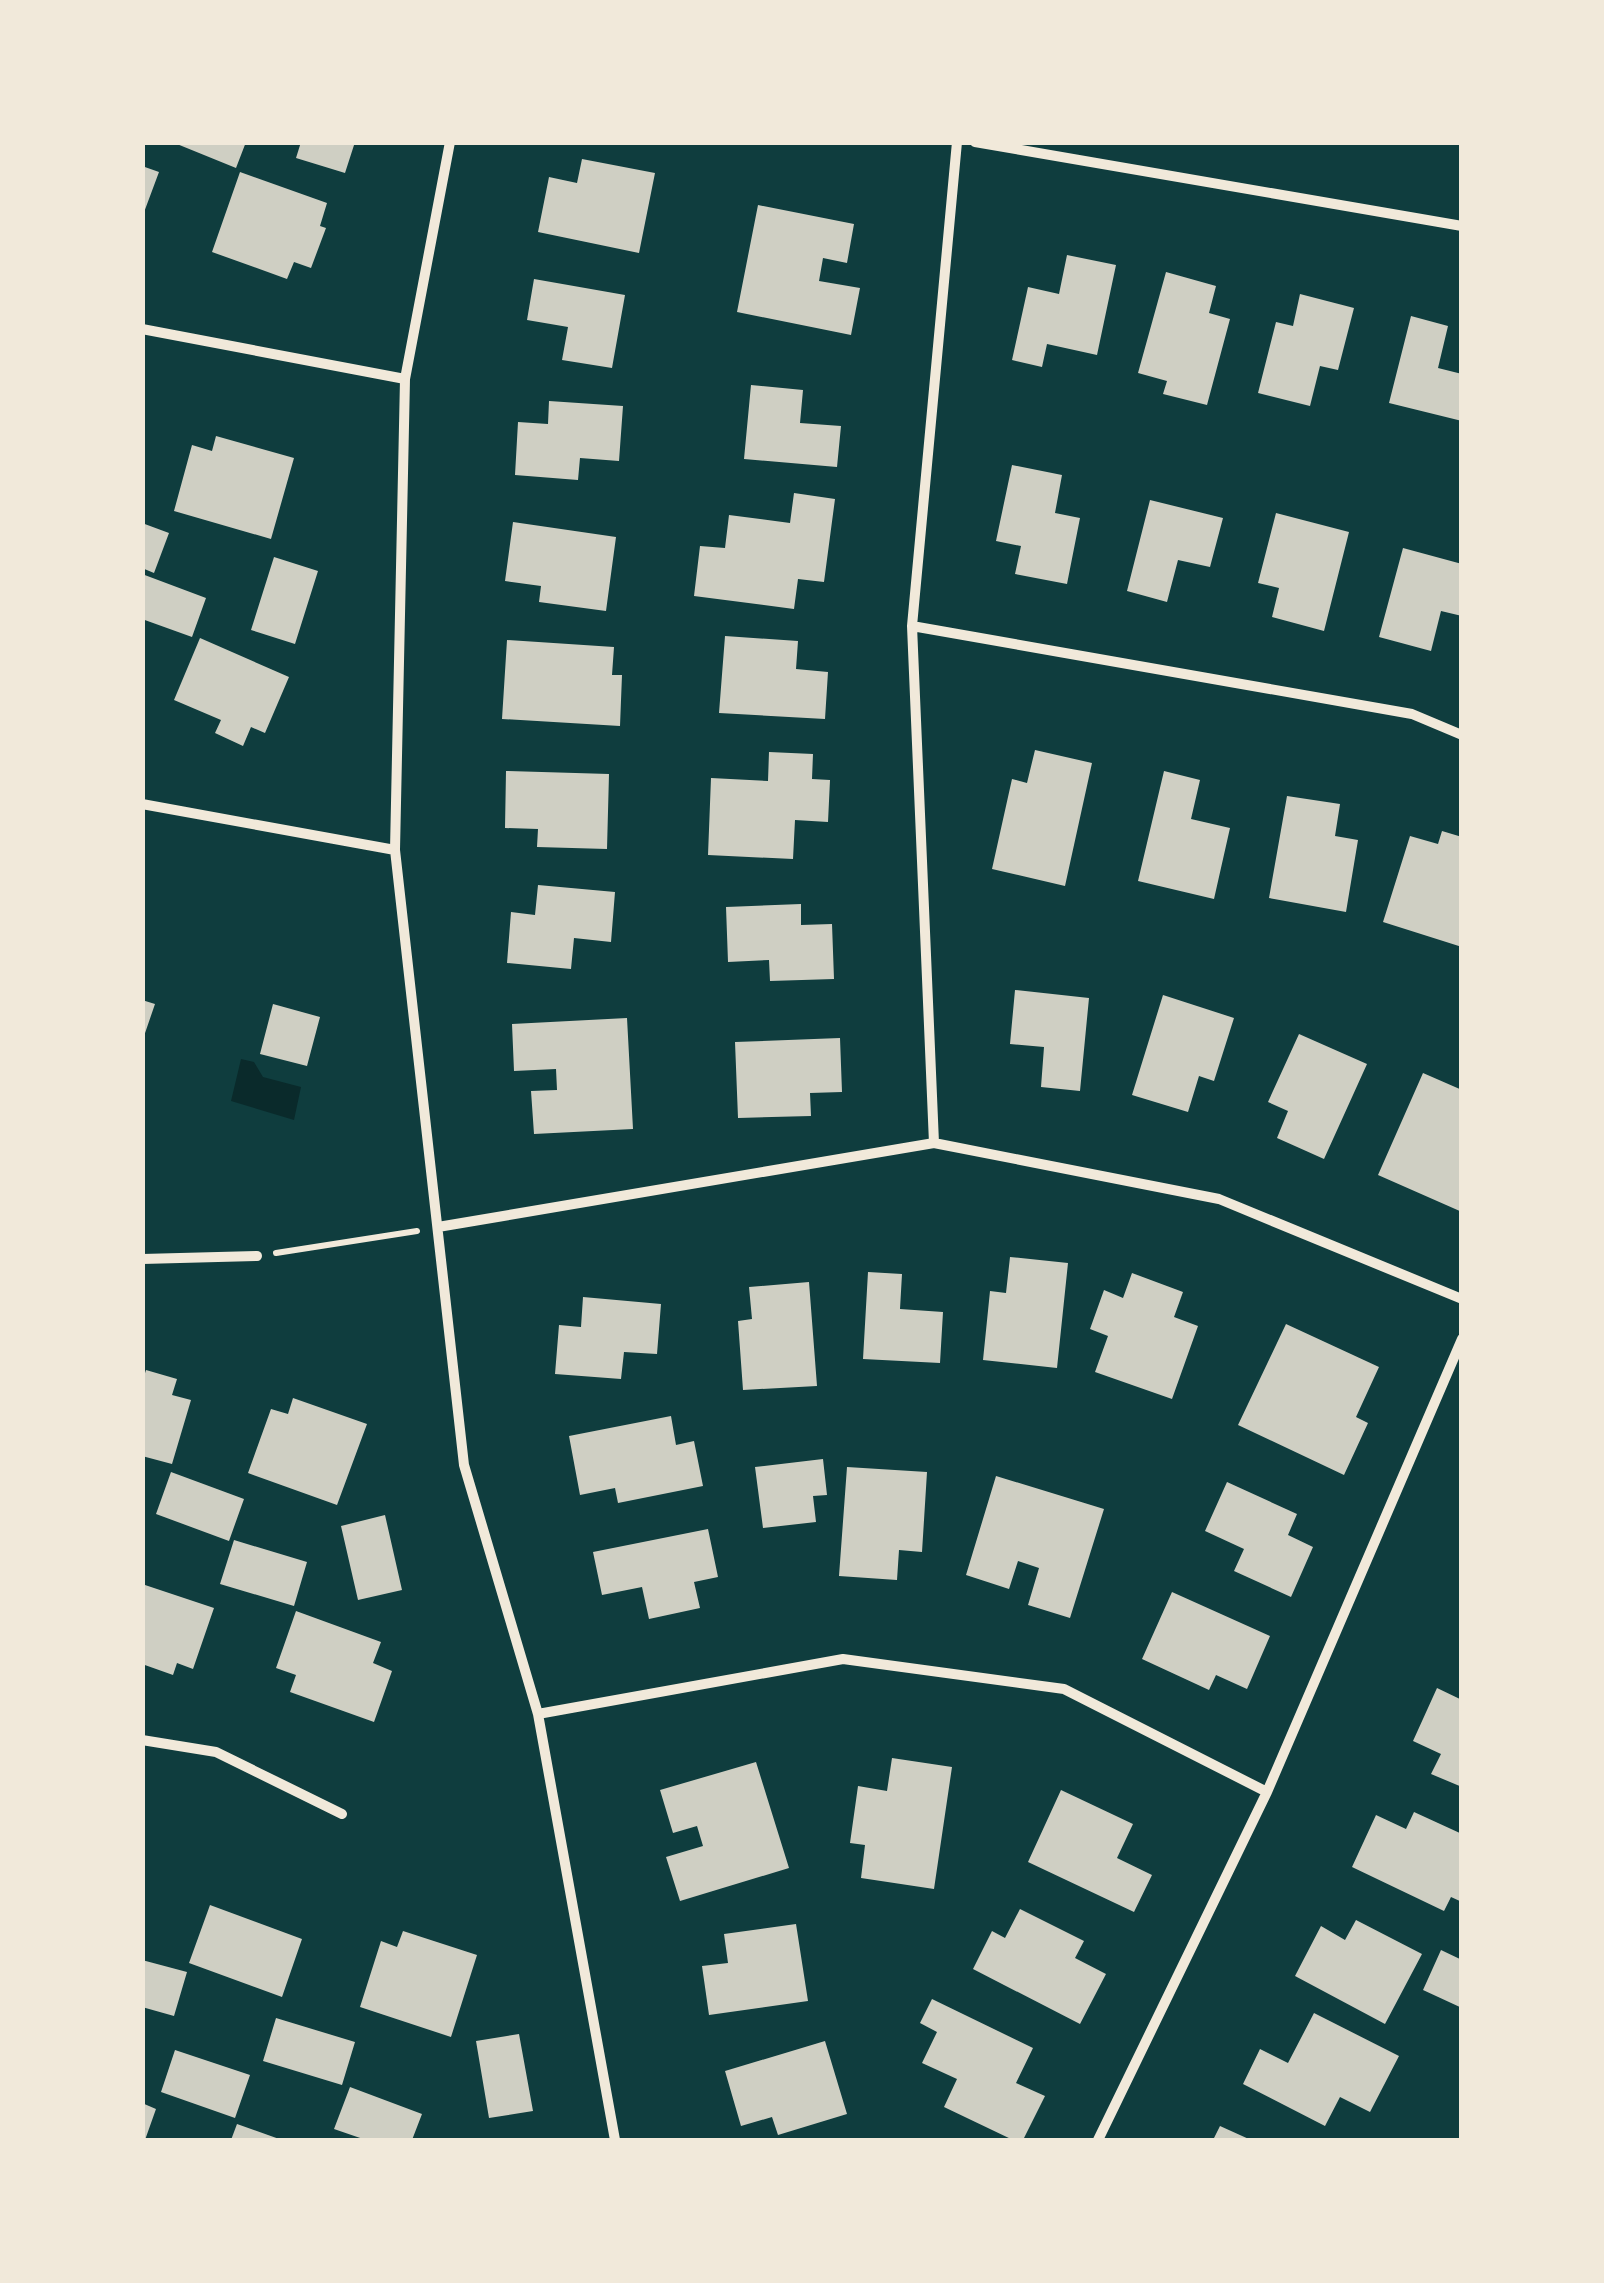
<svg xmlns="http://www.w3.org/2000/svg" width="1604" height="2283" font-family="'Fira Sans Condensed',sans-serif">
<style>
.water{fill:#0a2a2b}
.building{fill:#cfcfc3}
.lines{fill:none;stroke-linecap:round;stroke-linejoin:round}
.path{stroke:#f1e9da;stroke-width:6}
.minor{stroke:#f1e9da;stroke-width:10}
</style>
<rect width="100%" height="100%" fill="#0f3d3e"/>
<path class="water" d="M241 1059 254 1062 263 1077 301 1087 294 1120 231 1101Z"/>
<path class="building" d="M172 142H246L236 168Z
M301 142H355L345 173 296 158Z
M582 159 655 173 639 253 538 232 549 177 577 183Z
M142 166 159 172 143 215H142Z
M240 172 327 203 320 226 326 228 311 268 294 262 287 279 212 252Z
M758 205 854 224 847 263 823 258 819 281 860 288 851 335 737 312Z
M1067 255 1116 265 1097 355 1047 344 1042 367 1012 360 1028 287 1059 294Z
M1166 272 1216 286 1209 313 1230 319 1207 405 1163 394 1167 381 1138 373Z
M534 279 625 295 612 368 562 360 568 327 527 320Z
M1300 294 1354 308 1338 370 1320 366 1310 406 1258 393 1276 322 1293 326Z
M1411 316 1448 326 1438 368 1462 374V421L1389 403Z
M751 385 803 390 800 423 841 426 837 467 744 459Z
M549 401 623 406 619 461 580 458 578 480 515 475 518 422 548 424Z
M216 436 294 458 271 539 174 511 192 445 212 451Z
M1012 465 1062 475 1055 513 1080 518 1067 584 1015 574 1021 546 996 541Z
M794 493 835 499 824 582 798 579 794 609 694 596 700 546 725 548 729 515 790 523Z
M1150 500 1223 518 1210 567 1178 560 1167 602 1127 591Z
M1276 513 1349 532 1324 631 1272 617 1279 588 1258 583Z
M513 522 616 537 606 611 539 602 541 586 505 581Z
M142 523 169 533 154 573 142 568Z
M1403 548 1462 564V616L1441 611 1431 651 1379 637Z
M274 557 318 571 295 644 251 630Z
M142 574 206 598 192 637 142 619Z
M725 636 798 641 796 669 828 672 825 719 719 713Z
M200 638 289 677 265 733 251 727 243 746 215 733 221 720 174 700Z
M507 640 614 647 612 675H622L620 726 502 719Z
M1035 750 1092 763 1065 886 992 869 1012 779 1027 783Z
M769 752 813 754 812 779 830 780 828 822 795 820 793 859 708 855 711 778 768 781Z
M506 771 609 774 607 849 537 847 538 829 505 828Z
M1164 771 1200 780 1191 819 1230 828 1214 899 1138 881Z
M1287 796 1340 804 1335 836 1358 840 1346 912 1269 898Z
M1442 831 1462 837V947L1383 922 1410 836 1438 844Z
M538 885 615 892 611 942 574 938 571 969 507 963 511 912 535 915Z
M801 904V925L832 924 834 979 770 981 769 960 728 962 726 907Z
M1015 990 1089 998 1080 1091 1041 1087 1044 1047 1010 1044Z
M1163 995 1234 1018 1214 1081 1199 1076 1188 1112 1132 1095Z
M142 1000 155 1004 143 1039H142Z
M273 1004 320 1017 307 1066 260 1054Z
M627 1018 633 1129 534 1134 531 1091 557 1090 556 1069 514 1071 512 1024Z
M1299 1034 1367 1064 1324 1159 1277 1138 1288 1111 1268 1102Z
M840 1038 842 1092 810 1093 811 1116 738 1118 735 1042Z
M1423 1073 1462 1090V1212L1378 1175Z
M1010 1257 1068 1263 1057 1368 983 1360 990 1291 1006 1293Z
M868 1272 902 1274 900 1309 943 1312 940 1363 863 1359Z
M1132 1273 1183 1292 1174 1317 1198 1326 1172 1399 1095 1372 1108 1336 1090 1329 1104 1290 1123 1298Z
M809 1282 817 1386 743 1390 738 1321 752 1319 749 1287Z
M583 1297 661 1304 657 1354 624 1352 621 1379 555 1374 559 1325 581 1327Z
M1286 1324 1379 1367 1356 1417 1368 1423 1344 1475 1238 1425Z
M146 1370 177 1379 172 1395 191 1400 172 1464 142 1456V1383Z
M293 1398 367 1424 337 1505 248 1473 271 1409 288 1414Z
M671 1416 676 1445 694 1441 703 1486 618 1503 615 1488 580 1495 569 1436Z
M823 1459 827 1495 813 1496 816 1522 763 1528 755 1467Z
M847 1467 927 1472 922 1552 899 1550 897 1580 839 1576Z
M171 1472 244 1499 229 1541 156 1514Z
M996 1476 1104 1509 1070 1618 1028 1605 1039 1568 1018 1561 1009 1589 966 1575Z
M1227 1482 1297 1514 1288 1535 1313 1547 1291 1597 1234 1571 1244 1549 1205 1531Z
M385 1515 402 1590 358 1600 341 1526Z
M708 1529 718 1577 694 1582 700 1608 649 1619 642 1587 602 1595 593 1552Z
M234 1540 307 1562 294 1606 220 1584Z
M142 1584 214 1608 193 1669 177 1663 173 1675 142 1664Z
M1172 1592 1270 1636 1247 1689 1216 1675 1209 1690 1142 1659Z
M296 1611 381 1642 373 1663 392 1671 374 1722 290 1692 296 1675 276 1668Z
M1437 1688 1462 1700V1787L1431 1774 1441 1754 1413 1741Z
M892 1758 952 1767 934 1889 861 1878 865 1845 850 1843 858 1786 887 1791Z
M756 1762 789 1868 680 1901 666 1857 703 1846 697 1826 673 1833 660 1790Z
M1061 1790 1133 1824 1117 1858 1152 1875 1134 1912 1028 1862Z
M1414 1812 1462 1834V1902L1451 1897 1444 1911 1352 1867 1376 1815 1406 1829Z
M210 1905 302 1939 282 1997 189 1963Z
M1020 1909 1084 1941 1075 1958 1106 1974 1080 2024 973 1969 992 1931 1005 1938Z
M1356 1920 1422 1954 1385 2024 1295 1976 1321 1926 1345 1940Z
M796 1924 808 2001 709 2015 702 1966 728 1963 724 1934Z
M403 1931 477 1955 451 2037 360 2007 381 1941 397 1947Z
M1441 1950 1462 1960V2008L1423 1990Z
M142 1960 187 1972 174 2016 142 2007Z
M932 1999 1033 2048 1016 2083 1045 2096 1023 2140H1013L944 2107 957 2079 922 2063 937 2032 920 2023Z
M1314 2013 1399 2056 1370 2112 1340 2097 1325 2126 1243 2084 1260 2049 1288 2063Z
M276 2018 355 2042 342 2085 263 2061Z
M519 2034 533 2111 489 2118 476 2041Z
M825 2041 847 2114 778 2135 772 2117 741 2126 725 2071Z
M175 2050 250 2075 235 2118 161 2092Z
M350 2087 422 2114 412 2140H366L334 2129Z
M142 2103 156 2109 145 2140H142Z
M237 2124 282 2140H231Z
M1220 2126 1251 2140H1213Z"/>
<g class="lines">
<path class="path" d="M276 1253 417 1231"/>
<path class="minor" d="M450 142 405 379 395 850 464 1465 538 1714 615 2140
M975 142 1462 226
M142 329 405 379
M912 626 1412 714 1462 735
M142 804 395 850
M934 1143 912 626 957 142
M438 1227 934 1143 1219 1199 1462 1299
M142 1259 257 1256
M538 1714 843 1659 1064 1689 1267 1792
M142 1740 216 1752 342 1814
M1098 2140 1267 1792 1462 1339"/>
</g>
<rect width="1604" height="2283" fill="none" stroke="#f1e9da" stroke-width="290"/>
</svg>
